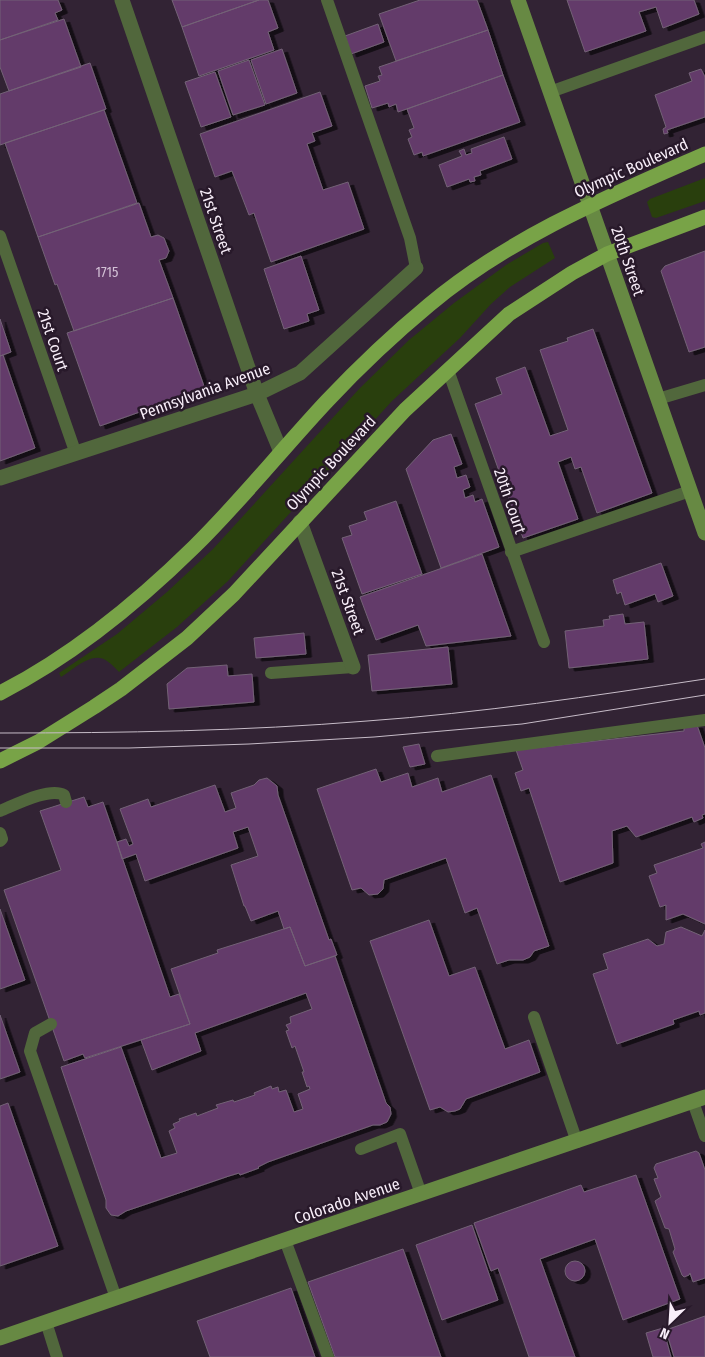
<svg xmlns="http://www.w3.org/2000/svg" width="705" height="1357" font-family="'Fira Sans Condensed',sans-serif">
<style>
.green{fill:#293f0d}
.building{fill:#643a6b;stroke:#736276;filter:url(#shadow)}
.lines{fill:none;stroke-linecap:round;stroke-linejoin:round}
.lane{stroke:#51673c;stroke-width:12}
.street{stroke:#51673c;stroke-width:15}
.secondary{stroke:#678943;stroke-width:15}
.primary{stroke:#78a347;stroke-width:15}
.tram{stroke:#c7bcc8;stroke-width:1}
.labels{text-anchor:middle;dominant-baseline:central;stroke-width:5;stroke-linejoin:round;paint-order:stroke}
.number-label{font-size:14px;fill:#d3c1d6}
.street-label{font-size:16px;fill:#f8eef9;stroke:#28192a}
</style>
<defs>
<filter id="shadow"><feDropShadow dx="5.5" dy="3" stdDeviation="0" flood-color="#0009"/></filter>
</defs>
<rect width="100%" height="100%" fill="#322334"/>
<path class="green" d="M705 178V201L656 218 652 217 647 202 650 199Z
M548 242 555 258 510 287 491 304 460 338 392 401 228 581 177 627 119 672C115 668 112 664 107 661 93 650 74 669 61 677L59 673 117 634 167 592 213 549 359 389 409 340 454 303 506 265 543 243Z"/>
<path class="building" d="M0 0H58L62 10 55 13 58 20 0 40Z
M172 0H259L182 27Z
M259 0H268L278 28 268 32 274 50 199 76 182 27Z
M420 0H477L488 30 396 61 379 14Z
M567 0H694L699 14 663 28 656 7 639 12 646 31 585 52Z
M64 19 81 67 9 91 0 67V40Z
M378 24 384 42 351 54 345 36Z
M488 30 503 75 398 112 396 104 389 107 388 103 372 108 365 86 380 81 378 76 382 75 379 67Z
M282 49 297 93 266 104 251 60Z
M249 60 265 105 233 115 218 71Z
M90 63 106 109 0 145V94Z
M701 69 705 77V117L667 130 668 133 664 134 663 129 666 127 655 95 692 81 689 73Z
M215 72 231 117 201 127 185 82Z
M503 75 520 122 423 156 422 152 414 155 408 139 412 137 409 130 414 128 407 109Z
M320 92 332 126 312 133 315 141 307 144 323 190 348 182 364 229 271 262 254 213 249 215 232 171 215 177 200 134Z
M104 110 137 203 38 237 5 143Z
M504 137 512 159 480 171 481 175 474 177 475 181 470 182 469 179 447 187 439 165 462 156 459 151 464 149 466 155 472 153 471 149Z
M139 203 151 237 158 235 164 238 167 246 169 251 166 258 159 260 173 298 74 331 57 284 55 285 38 237Z
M705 251V347L689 352 661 271 665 266Z
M301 256 319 310 307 314 309 321 284 329 264 269Z
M173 298 205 389 100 426 67 333Z
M0 319 11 352 0 356Z
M593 329 652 493 597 513 581 467 575 469 571 457 558 462 578 519 523 538 475 404 502 394 496 378 525 367 550 436 568 430 540 350 568 341 567 338Z
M3 355 35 448 0 461V356Z
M451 434 462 464 454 467 457 478 466 475 470 487 463 490 465 498 473 495 475 502 482 499 499 547 441 568 406 469 433 440Z
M396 501 422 574 362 594 342 538 352 535 349 526 367 520 364 512Z
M482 554 511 636 426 646 418 625 376 640 360 597Z
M661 563 673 596 658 602 655 594 625 605 621 592 617 594 613 580Z
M623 614 625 624 644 622 648 659 569 668 565 631 604 626 603 620 610 619 609 616Z
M304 633 306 654 256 658 254 638Z
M448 647 452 684 372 691 368 655Z
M227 665 228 676 252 674 254 702 169 709 167 684 187 668Z
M697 725 705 748V814L702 815 703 818 694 822 692 817 636 837 627 826 612 831 613 863 560 882 529 788 521 791 515 773 523 770 516 750 684 731V727Z
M419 744 425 764 410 767 403 747Z
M376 769 381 782 408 773 412 787 438 778 442 792 491 775 549 946 534 951 530 957 523 960H509L497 964 477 908 465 913 446 858 384 880 383 889 378 894 369 895 361 888 352 890 317 789Z
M267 778 277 786 278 795 329 940 331 939 337 955 305 966 290 927 284 929 278 911 251 921 245 906H244L231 865 258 856 248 827 233 832 238 848 145 881 136 854 122 859 117 842 126 839 129 846 133 844 120 809 148 799 151 807 215 785 225 812 236 808 231 793 254 785 259 780Z
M84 797 88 807 103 802 170 997 179 994 190 1024 85 1058 83 1054 64 1061 4 890 61 870 40 811Z
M705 842V924L683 914 666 920V905L660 907 649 876 657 873 654 865 703 848 701 844Z
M0 909 25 980 0 989Z
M429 920 449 976 475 967 505 1049 529 1040 540 1072 466 1099 460 1109 455 1111 448 1112 440 1107 430 1110 370 941Z
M290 927 305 966 335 956 386 1103 390 1107 391 1114 387 1122 380 1125H373L268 1162 258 1167 259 1168 240 1175 239 1173 229 1176 126 1211 118 1216 111 1215 106 1208V1200L61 1067 121 1047 161 1158 177 1153 169 1131 175 1128 173 1124 180 1121 179 1119 196 1113 197 1116 218 1108 216 1105 233 1100 234 1102 255 1095 254 1093 271 1086 272 1089 278 1087 279 1092 286 1090 294 1112 303 1109 298 1094 310 1089 309 1086 307 1087 302 1072H304L295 1046 292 1048 286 1031 289 1030 286 1025 291 1023 290 1017 312 1009 306 993 195 1033 201 1051 152 1070 141 1040 190 1024 171 969 218 953 217 950Z
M681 927 702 936 705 930V1013L700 1015 699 1011 673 1020 674 1024 617 1044 593 974 608 969 603 954 648 939 657 946 664 944 666 932Z
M0 1015 20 1072 0 1079Z
M8 1103 58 1246 0 1266V1106Z
M696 1151 699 1153 705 1170V1278L693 1282 690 1273 689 1275 684 1277 682 1275 673 1252 675 1249 669 1229 665 1228 655 1201 661 1197 654 1179 658 1178 654 1168 656 1164Z
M636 1175 680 1299 623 1320 595 1239 540 1259 575 1357H529L498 1268 491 1271 474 1223 581 1185 584 1192Z
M472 1225 498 1300 442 1320 416 1245Z
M403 1249 441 1357H335L308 1282Z
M565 1271a10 10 0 1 1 20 0a10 10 0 1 1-20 0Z
M291 1288 315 1357H210L197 1321Z
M705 1316V1357H674L666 1330Z
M663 1328 671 1357H653L646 1333Z"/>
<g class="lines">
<path class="lane" d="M327 0 410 238 416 268
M550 92 705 37
M0 236 76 454
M448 370 544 642
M658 399 705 385
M511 552 690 491
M271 673 353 667
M437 756 705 720
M0 811C15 805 49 787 64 795L66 802
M0 833 2 839 0 841
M534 1017 577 1142
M51 1024 35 1033 30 1051 116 1298
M693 1102 705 1136
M361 1149 400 1134 421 1194
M285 1240 328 1357
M46 1322 57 1357"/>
<path class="street" d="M122 0 257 394 281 452
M0 478 257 394 300 373 416 268
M300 522 353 667"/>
<path class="secondary" d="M518 0 705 533
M0 1338 220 1262 705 1097"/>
<path class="primary" d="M0 693C72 656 136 604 194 547 241 501 282 449 327 401 359 367 394 334 429 305 510 237 609 196 705 154
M0 761 38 742 94 707 121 689 187 638 234 594 405 410 509 314 572 273 607 254 705 217"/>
<path class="tram" d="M0 733C122 733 245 731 367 721 480 713 593 696 705 679
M0 748H129L249 744 374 737 522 724 705 695"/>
</g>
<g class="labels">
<g class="number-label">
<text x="107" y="272">1715</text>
</g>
<g class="street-label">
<text transform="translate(631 168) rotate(-24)">Olympic Boulevard</text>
<text transform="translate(216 221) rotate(71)">21st Street</text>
<text transform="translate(628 261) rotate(71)">20th Street</text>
<text transform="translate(53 340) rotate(71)">21st Court</text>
<text transform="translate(205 391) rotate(-20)">Pennsylvania Avenue</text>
<text transform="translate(331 463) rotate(-47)">Olympic Boulevard</text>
<text transform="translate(510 501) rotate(71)">20th Court</text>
<text transform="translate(348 602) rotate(70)">21st Street</text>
<text transform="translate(347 1201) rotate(-19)">Colorado Avenue</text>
</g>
</g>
<g transform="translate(670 1322) rotate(205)" stroke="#28192a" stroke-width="4" paint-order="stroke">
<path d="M0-4L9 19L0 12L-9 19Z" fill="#f8eef9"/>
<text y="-8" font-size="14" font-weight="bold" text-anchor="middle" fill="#f8eef9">N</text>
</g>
</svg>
